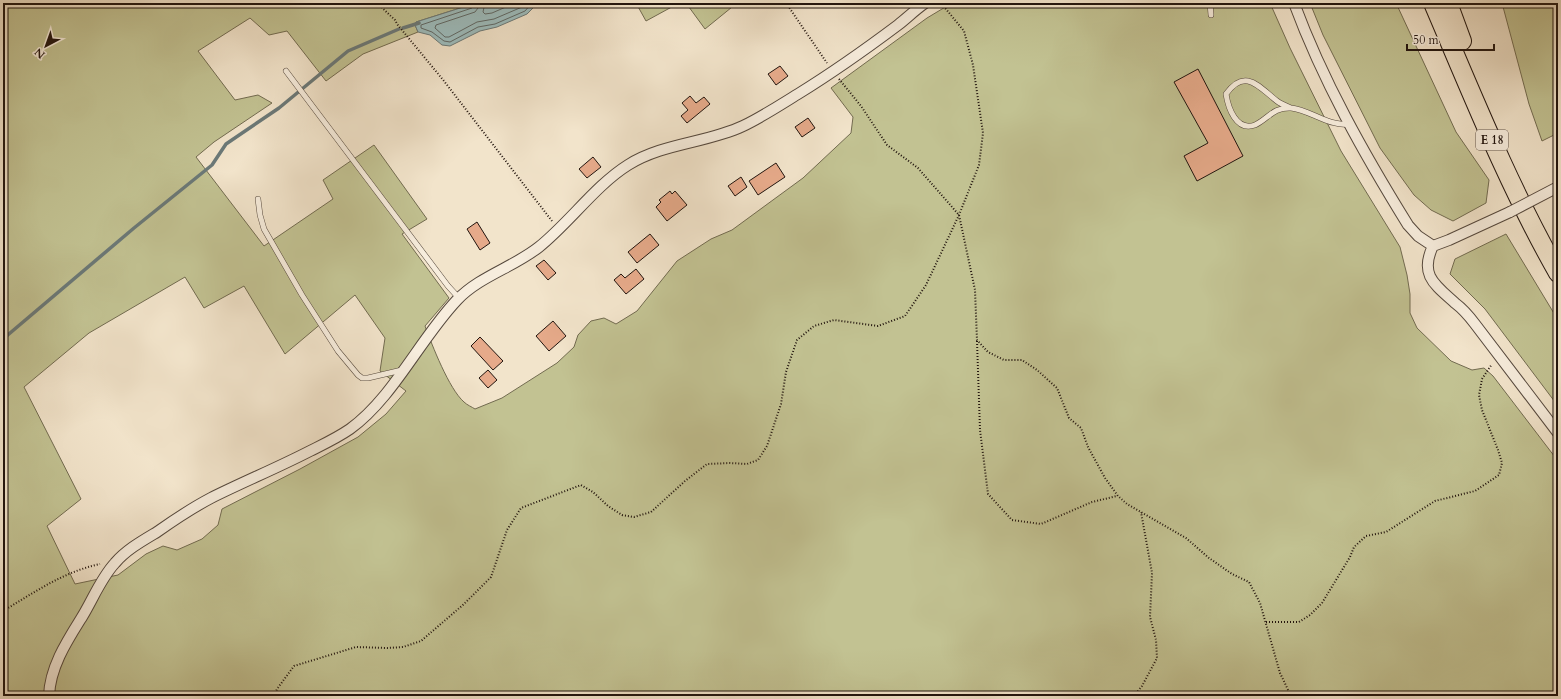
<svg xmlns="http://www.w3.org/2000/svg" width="1561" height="699" font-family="Cardo,serif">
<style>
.green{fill:#c2c292;stroke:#726b50;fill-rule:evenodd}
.water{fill:#9dbdbe;stroke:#6b7978}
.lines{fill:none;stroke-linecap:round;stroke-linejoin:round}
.shore{stroke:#5f6866;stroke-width:1}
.stream{stroke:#6b7978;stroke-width:3.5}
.building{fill:#e6aa8a;stroke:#21140e}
.lane-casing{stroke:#55483d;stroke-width:6}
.street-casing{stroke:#55483d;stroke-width:12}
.highway-casing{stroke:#21140e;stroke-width:20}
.path{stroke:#21140e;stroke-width:2;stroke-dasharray:1 2;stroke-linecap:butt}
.lane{stroke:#f7eddd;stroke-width:5}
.street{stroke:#f7eddd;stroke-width:10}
.highway{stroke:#f2e4cb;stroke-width:18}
.street-bridge-casing{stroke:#55483d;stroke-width:12;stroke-linecap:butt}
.street-bridge{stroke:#f7eddd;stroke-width:10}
.labels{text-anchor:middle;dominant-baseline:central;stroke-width:3;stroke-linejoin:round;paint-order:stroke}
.shield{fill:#f7eddd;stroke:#61554c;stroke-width:1}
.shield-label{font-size:12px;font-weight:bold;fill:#21140e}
</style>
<rect width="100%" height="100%" fill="#f2e4cb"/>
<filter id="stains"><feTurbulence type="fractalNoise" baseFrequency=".005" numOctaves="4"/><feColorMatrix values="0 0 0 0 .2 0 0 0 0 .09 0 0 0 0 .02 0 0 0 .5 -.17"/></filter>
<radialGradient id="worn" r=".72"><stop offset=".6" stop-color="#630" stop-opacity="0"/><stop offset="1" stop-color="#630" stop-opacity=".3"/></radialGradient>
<path class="green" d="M3 3H476L416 22 415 25 418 32 363 54 326 81 287 31 269 35 250 18 198 51 235 100 258 95 272 103 214 142 196 157 264 246 333 199 323 180 374 145 427 219 402 234 449 298 425 326C432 345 449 389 464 402 467 405 472 407 475 409L502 398 557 363 574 347 578 335 591 321 604 318 616 324 637 311 677 261 711 239 732 230 803 178 851 133 853 117 831 88 927 18 952 3H1270L1290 48 1341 151 1400 247 1407 275 1410 294V313L1417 328 1451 361 1472 370 1484 368 1493 376 1558 461V696H3ZM185 277 204 308 244 286 285 354 355 295 385 338 380 371 406 391 386 414 358 437 300 469 222 509 218 525 202 539 177 550 163 546 146 554 118 575 75 584 47 526 81 499 24 387 89 333Z
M636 3H679L646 21Z
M686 3H737L705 29Z
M1310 3H1396L1456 132 1489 180 1486 203 1453 221 1431 210 1414 195 1380 148 1323 35Z
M1502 3H1558V133L1542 141 1529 104Z
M1506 234 1558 320V406L1485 309 1450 274 1455 259Z"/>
<path class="water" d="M476 3H538L527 14 497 27 480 31 450 46 442 45 430 35 418 32 415 25 416 22Z"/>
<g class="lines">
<path class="shore" d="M474 3 472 8 421 25V28L432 32 444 41 450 42 478 27 495 24 525 11 532 3
M479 3 478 8 475 12 436 25 435 28 445 37H449L477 22 494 19 522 7 525 3
M485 3 483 12 485 14 492 13 515 3"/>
<path class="stream" d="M403 28 419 23
M3 339 134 228 212 165 226 144 279 108 348 51 399 29"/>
</g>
<path class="building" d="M780 66 788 76 776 85 768 74Z
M1198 69 1243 156 1197 181 1184 156 1208 143 1174 82Z
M690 96 696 103 704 97 710 104 687 123 681 116 688 110 682 103Z
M808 118 815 128 802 137 795 127Z
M593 157 601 167 587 178 579 169Z
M776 163 785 177 758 195 749 181Z
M741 177 747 187 735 196 728 186Z
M670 191 672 194 675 191 687 205 667 221 656 207 661 202 659 200Z
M477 222 490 243 480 250 467 229Z
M650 234 659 245 637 263 628 252Z
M544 260 556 273 548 280 536 266Z
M636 269 644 279 626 294 614 280 621 274 625 278Z
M553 321 566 336 549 351 536 336Z
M480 337 503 361 493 370 471 346Z
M488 370 497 380 488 388 479 378Z"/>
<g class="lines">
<defs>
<path id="lane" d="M1210 3 1211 15
M286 71 448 286 459 298
M1291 108C1286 106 1281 104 1277 101 1259 87 1245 67 1226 94 1228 107 1236 132 1255 125 1268 119 1273 107 1291 108 1303 109 1316 117 1328 121 1335 124 1342 124 1349 125
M258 199 260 215 264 229 302 295 338 351 358 375 362 378H368L402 370"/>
<path id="street" d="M1294 3C1323 81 1364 154 1408 225L1418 236 1433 246
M1510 212 1449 240 1433 246C1419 275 1435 285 1455 303 1463 309 1469 316 1475 324L1558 433
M49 696C50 667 67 641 82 617 93 599 101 578 115 563 126 550 142 541 157 532 174 520 192 508 211 498 243 482 277 468 310 451 324 444 337 438 350 429 393 398 420 339 457 300 480 276 514 267 539 247 569 223 596 185 628 165 663 143 707 143 743 126 762 117 780 105 798 94 832 73 866 49 898 25 907 18 915 10 925 3"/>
<path id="highway" d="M1433 3C1472 94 1509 187 1558 273
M1448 3 1462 41"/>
</defs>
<use href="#lane" class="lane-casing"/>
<use href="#street" class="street-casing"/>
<use href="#highway" class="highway-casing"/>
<path class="path" d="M377 3 395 20 397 24 444 81 552 221
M786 3 827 63
M839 79 861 106 887 145 918 168 959 215 975 290 977 340 988 352 1004 360H1022L1037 370 1057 388 1069 418 1081 428 1088 447 1105 478 1118 496 1127 504 1186 538 1209 558 1232 574 1249 582 1260 603 1280 673 1291 696
M977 341 980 430 988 494 1012 520 1041 524 1092 502 1117 496
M3 611C35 592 63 572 100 564
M1266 622H1299L1310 615 1322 603 1350 557 1354 547 1366 536 1386 532 1435 501 1475 491 1499 475 1502 463 1498 450 1482 410 1479 395 1482 379 1492 364
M274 696 277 689 294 666 356 647 387 648 403 647 421 641 464 604 491 577 507 530 521 508 581 485 593 492 608 506 622 515 634 517 651 512 685 481 707 464 730 463 747 464 758 460 767 446 781 404 786 372 797 340 814 326 834 320 878 326 905 316 926 285 959 215 979 165 983 133 973 65 964 31 941 3
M1134 696 1142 686 1157 658 1156 640 1150 617 1152 573 1141 512"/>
<use href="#lane" class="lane"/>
<use href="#street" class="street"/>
<use href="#highway" class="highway"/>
<defs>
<path id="street-bridge" d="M1510 212 1556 188"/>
</defs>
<use href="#street-bridge" class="street-bridge-casing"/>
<use href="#street-bridge" class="street-bridge"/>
</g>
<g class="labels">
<rect class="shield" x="1476" y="130" width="32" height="20" rx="3"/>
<g class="shield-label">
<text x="1492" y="140">E 18</text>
</g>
</g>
<rect width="1561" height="699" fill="none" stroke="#f2e4cb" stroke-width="16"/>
<rect x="4" y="4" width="1553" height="691" fill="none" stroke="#21140e" stroke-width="2"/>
<rect x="8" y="8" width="1545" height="683" fill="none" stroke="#21140e"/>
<g transform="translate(46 46) rotate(221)" stroke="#f7eddd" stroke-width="3" paint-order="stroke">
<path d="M0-3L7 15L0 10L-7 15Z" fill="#21140e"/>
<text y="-6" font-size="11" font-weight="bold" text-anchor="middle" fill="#21140e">N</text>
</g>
<path d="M1407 44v6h87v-6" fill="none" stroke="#21140e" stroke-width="2"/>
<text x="1413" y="44" font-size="12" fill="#21140e" stroke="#f7eddd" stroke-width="3" paint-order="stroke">50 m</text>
<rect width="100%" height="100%" filter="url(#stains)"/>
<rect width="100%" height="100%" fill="url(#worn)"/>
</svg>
